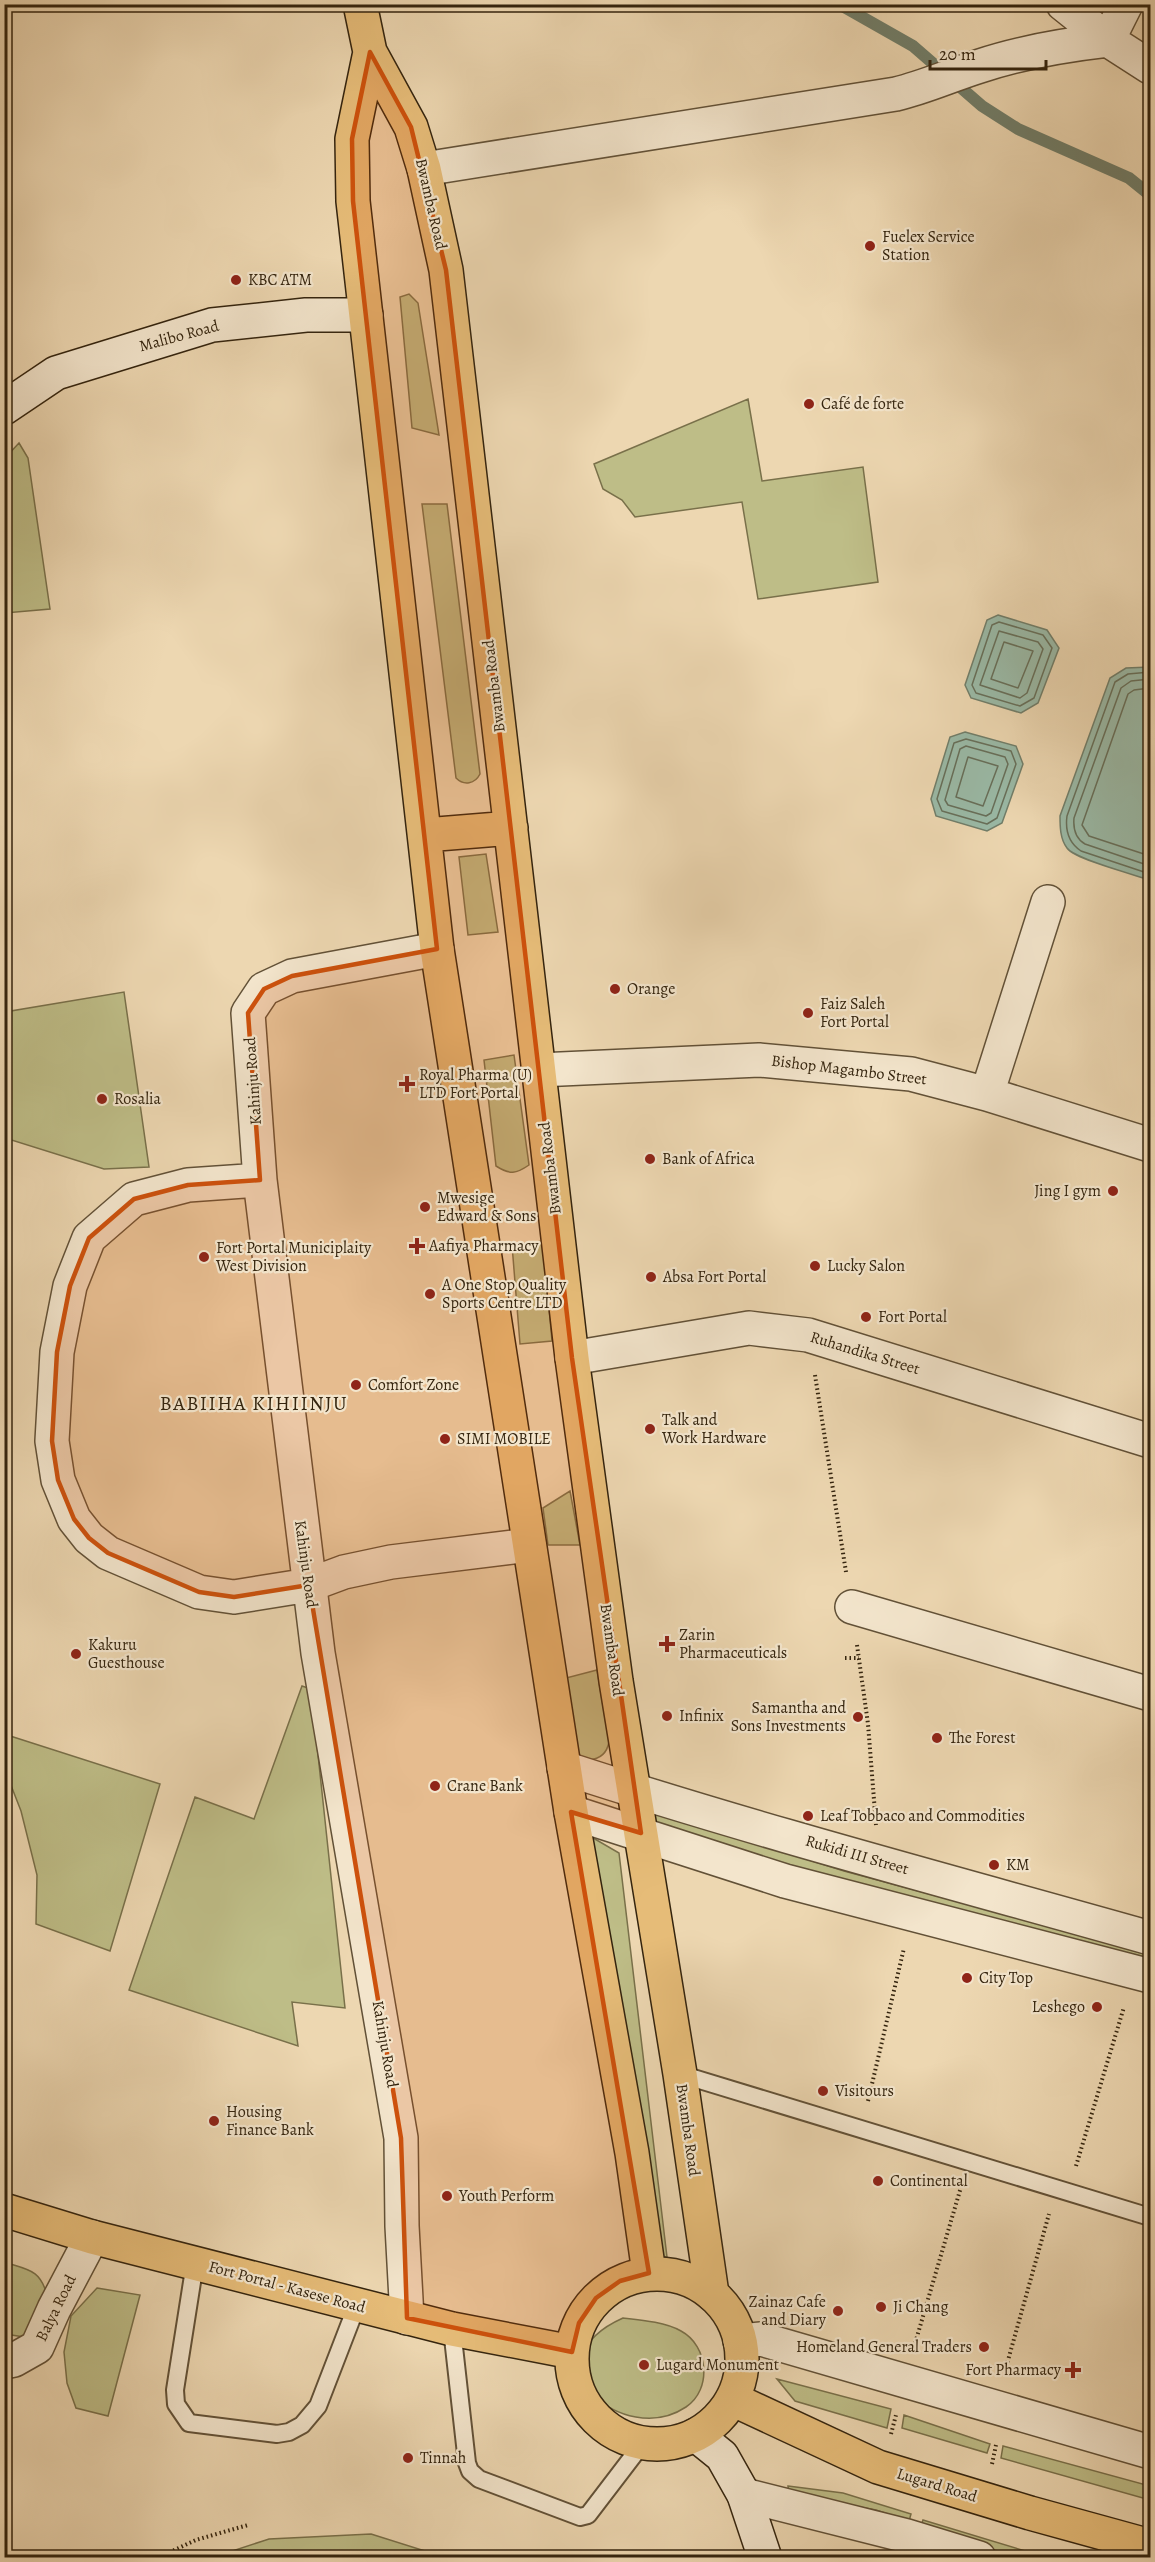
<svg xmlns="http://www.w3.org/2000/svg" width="1155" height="2562" font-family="Alegreya,serif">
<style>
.green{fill:#bebd87;stroke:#79704a;stroke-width:1.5}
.water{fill:#9abaa7;stroke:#717e6a;stroke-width:1.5}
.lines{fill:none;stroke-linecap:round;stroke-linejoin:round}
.shore{stroke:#676f5a;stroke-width:1.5}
.stream{stroke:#717e6a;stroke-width:12}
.lane-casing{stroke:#625137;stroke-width:20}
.street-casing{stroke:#625137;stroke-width:36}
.secondary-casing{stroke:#34240e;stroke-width:36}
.primary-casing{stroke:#34240e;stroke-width:36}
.highway-casing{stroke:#34240e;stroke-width:36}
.path{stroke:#34240e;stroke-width:4;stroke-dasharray:1.5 3;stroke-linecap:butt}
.lane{stroke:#f3e5cc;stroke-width:16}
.street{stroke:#f3e5cc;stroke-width:33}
.secondary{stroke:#f3e5cc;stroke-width:33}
.primary{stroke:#e6bc78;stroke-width:33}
.highway{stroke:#e6bc78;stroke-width:33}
.marked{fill:#cd510c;fill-opacity:0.2;stroke:#cd510c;stroke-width:4.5;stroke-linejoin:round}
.poi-dot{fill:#8f2418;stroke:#f3e5cc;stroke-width:2}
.labels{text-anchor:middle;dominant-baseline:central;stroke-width:4.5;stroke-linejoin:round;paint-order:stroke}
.street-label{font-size:16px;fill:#34240e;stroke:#f3e5cc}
.poi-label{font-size:16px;fill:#34240e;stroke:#f3e5cc;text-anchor:start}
.quarter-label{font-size:20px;letter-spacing:1.5px;fill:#34240e;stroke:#f3e5cc}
</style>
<rect width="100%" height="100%" fill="#edd7b1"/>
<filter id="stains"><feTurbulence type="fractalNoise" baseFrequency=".00333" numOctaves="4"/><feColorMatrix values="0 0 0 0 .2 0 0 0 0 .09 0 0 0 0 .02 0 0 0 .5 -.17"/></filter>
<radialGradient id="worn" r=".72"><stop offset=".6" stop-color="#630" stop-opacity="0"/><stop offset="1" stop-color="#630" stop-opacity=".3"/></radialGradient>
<path class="green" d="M409 294 418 303 439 435 412 428 400 297Z
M748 399 762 481 863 467 878 582 758 599 742 502 635 517 622 500 603 489 594 464Z
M19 443 28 458 50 609 5 613V458Z
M422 504H447L480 774C475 784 464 786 456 778Z
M486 854 498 932 468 935 459 857Z
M124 992 149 1167 104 1169 5 1138V1012Z
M514 1055 529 1165C516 1174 510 1175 496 1166L484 1060Z
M543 1241 552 1341 520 1344 512 1245Z
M570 1491 580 1545H548L543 1508Z
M597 1670 609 1742C607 1753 600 1759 589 1760L578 1755 566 1678Z
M302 1686 311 1689 345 2008 292 2002 298 2046 129 1990 195 1797 254 1819Z
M4 1734 160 1784 110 1951 36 1924 37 1875 21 1811 5 1770Z
M645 1812 663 1814 844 1871 1150 1953V1968L646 1826Z
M576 1828 619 1853 667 2257 647 2254Z
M4 2262C28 2270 40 2269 47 2295L24 2337 5 2334Z
M97 2288 140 2295 108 2416 76 2408 67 2383 64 2352 71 2316Z
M623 2318C641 2320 665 2322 681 2331 709 2346 712 2390 686 2407 623 2449 525 2362 623 2318Z
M777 2379 891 2409 887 2428 795 2401Z
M904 2415 990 2444 987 2453 902 2428Z
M1003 2446 1150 2486V2500L1001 2458Z
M788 2486 843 2493 911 2514 909 2521 876 2510 789 2494Z
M923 2520 1045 2557H1019L920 2529Z
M371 2534 444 2557H214L269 2539Z"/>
<path class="water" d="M998 615 1047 630 1059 648 1038 703 1021 713 971 698 965 685 987 620Z
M1150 667V880C1135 875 1074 859 1067 848 1060 839 1060 826 1060 816L1110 678 1126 668Z
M965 732 1016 746 1023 764 1002 823 987 831 936 816 931 799 950 737Z"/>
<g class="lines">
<path class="shore" d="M999 622 1043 635 1052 648 1034 698 1020 706 976 693 972 685 992 625Z
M999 631 1038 642 1043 649 1027 693 1020 698 980 685Z
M1004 642 1033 651 1018 688 991 679Z
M1150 672 1128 674 1115 682 1067 816C1065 831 1069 843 1081 851L1150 874
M1150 679 1131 681 1121 688 1074 818C1073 829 1075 838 1085 844L1150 866
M1150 688 1134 690 1128 694 1082 825 1089 836 1150 856
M966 739 1011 751 1016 764 997 818 987 824 942 811 937 799 954 743Z
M966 746 1005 757 1008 764 991 813 986 816 948 805 945 800 960 749Z
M968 757 998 766 983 806 956 797Z"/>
<path class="stream" d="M839 4 913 46 982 106 1018 129 1129 178 1150 195"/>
<defs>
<path id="lane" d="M680 2074 1150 2217
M195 2263 175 2390 176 2404 189 2423 277 2434 289 2432 302 2425 318 2406 357 2305
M452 2329 467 2463 470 2471 479 2479 580 2517 588 2515 643 2443"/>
<path id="street" d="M1063 4 1108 40 1150 67
M1108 40 1126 4
M424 169 896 94C925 87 951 75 980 66 1022 52 1064 45 1108 40
M539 1070 759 1060 911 1074 987 1094 1150 1145
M987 1094 1048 902
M260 1180 188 1185 134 1199 89 1238 70 1286 57 1352 52 1441 58 1480 74 1519 89 1538 108 1553 199 1592 234 1597 309 1585 344 1572 391 1562 529 1545
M572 1358 749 1328 808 1335 1150 1441
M852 1607 1150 1694
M564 1768C757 1831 955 1883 1150 1938
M571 1812 785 1881 1150 1976
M407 2318 402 2226 401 2138 318 1653 260 1180 248 1013 264 989 292 976 437 949
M740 2341 761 2339 1150 2452
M4 2362 14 2360 37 2347 54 2309 92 2237
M744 2495 907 2536 979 2558"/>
<path id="secondary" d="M4 408 56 373 212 325 306 315H366
M696 2435 722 2456 744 2495 765 2558"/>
<path id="primary" d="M360 4 370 52 411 127 424 169 446 270 572 1358 616 1681 680 2074 712 2294
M370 52 352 139 353 201 437 949 571 1812 632 2153 649 2273
M425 835 511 828"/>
<path id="highway" d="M4 2210 92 2237 452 2329 572 2352
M572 2359a85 85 0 1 1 170 0a85 85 0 1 1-170 0Z
M732 2399 878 2467 1030 2513 1150 2546"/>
</defs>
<use href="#lane" class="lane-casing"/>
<use href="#street" class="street-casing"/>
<use href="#secondary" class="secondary-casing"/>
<use href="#primary" class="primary-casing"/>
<use href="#highway" class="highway-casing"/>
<path class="path" d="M815 1375 846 1572
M857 1645 868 1724 876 1825
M845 1658H859
M868 2101 904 1948
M1076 2166 1124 2007
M914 2347 961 2187
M1005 2371 1049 2214
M891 2434 896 2415
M992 2464 996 2445
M157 2558 196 2540 248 2525"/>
<use href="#lane" class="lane"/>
<use href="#street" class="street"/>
<use href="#secondary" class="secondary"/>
<use href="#primary" class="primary"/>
<use href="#highway" class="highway"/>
</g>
<path class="marked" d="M370 52 411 127 446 270 572 1358 641 1833 571 1812 649 2273 620 2281 596 2298 579 2323 572 2352 407 2318 401 2138 309 1585 234 1597 199 1592 108 1553 89 1538 74 1519 58 1480 52 1441 57 1352 70 1286 89 1238 134 1199 188 1185 260 1180 248 1013 264 989 292 976 437 949 353 201 352 139Z"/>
<g class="poi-dot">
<circle cx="870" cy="246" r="6"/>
<circle cx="236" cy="280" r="6"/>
<circle cx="809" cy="404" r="6"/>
<circle cx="615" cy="989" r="6"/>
<circle cx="808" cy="1013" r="6"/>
<path d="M404 1075h6v6h6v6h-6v6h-6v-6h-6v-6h6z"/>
<circle cx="102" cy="1099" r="6"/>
<circle cx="650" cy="1159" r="6"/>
<circle cx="1113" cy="1191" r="6"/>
<circle cx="425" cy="1207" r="6"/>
<path d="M414 1237h6v6h6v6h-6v6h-6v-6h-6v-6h6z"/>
<circle cx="204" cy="1257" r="6"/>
<circle cx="815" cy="1266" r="6"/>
<circle cx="651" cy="1277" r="6"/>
<circle cx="430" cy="1294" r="6"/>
<circle cx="866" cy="1317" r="6"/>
<circle cx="356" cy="1385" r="6"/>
<circle cx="650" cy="1429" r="6"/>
<circle cx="445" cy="1439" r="6"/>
<path d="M664 1635h6v6h6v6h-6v6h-6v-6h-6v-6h6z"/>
<circle cx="76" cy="1654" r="6"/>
<circle cx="667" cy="1716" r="6"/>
<circle cx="858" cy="1717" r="6"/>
<circle cx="937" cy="1738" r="6"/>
<circle cx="435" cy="1786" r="6"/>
<circle cx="808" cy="1816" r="6"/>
<circle cx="994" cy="1865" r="6"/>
<circle cx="967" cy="1978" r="6"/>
<circle cx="1097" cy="2007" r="6"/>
<circle cx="823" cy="2091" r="6"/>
<circle cx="214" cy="2121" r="6"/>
<circle cx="878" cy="2181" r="6"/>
<circle cx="447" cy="2196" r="6"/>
<circle cx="881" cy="2307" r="6"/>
<circle cx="838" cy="2311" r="6"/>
<circle cx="984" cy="2347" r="6"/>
<circle cx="644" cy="2365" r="6"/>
<path d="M1070 2361h6v6h6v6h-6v6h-6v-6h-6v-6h6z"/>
<circle cx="408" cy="2458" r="6"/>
</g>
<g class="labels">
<g class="street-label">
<text transform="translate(431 204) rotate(77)">Bwamba Road</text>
<text transform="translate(179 336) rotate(-15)">Malibo Road</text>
<text transform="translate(494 686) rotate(-97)">Bwamba Road</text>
<text transform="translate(849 1070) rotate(7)">Bishop Magambo Street</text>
<text transform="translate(253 1081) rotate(-94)">Kahinju Road</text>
<text transform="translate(550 1168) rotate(-97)">Bwamba Road</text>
<text transform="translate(865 1353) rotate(17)">Ruhandika Street</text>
<text transform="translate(306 1564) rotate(82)">Kahinju Road</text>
<text transform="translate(612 1650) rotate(82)">Bwamba Road</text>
<text transform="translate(857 1855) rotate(16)">Rukidi III Street</text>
<text transform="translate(385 2044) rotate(80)">Kahinju Road</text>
<text transform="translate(688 2130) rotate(82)">Bwamba Road</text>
<text transform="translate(287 2287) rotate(15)">Fort Portal - Kasese Road</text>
<text transform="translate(56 2308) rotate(-64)">Balya Road</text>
<text transform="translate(937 2485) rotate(17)">Lugard Road</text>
</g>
<g class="poi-label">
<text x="882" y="237">Fuelex Service<tspan x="882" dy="18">Station</tspan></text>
<text x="248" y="280">KBC ATM</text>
<text x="821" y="404">Café de forte</text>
<text x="627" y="989">Orange</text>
<text x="820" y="1004">Faiz Saleh<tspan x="820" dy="18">Fort Portal</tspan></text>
<text x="419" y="1075">Royal Pharma (U)<tspan x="419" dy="18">LTD Fort Portal</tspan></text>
<text x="114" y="1099">Rosalia</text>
<text x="662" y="1159">Bank of Africa</text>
<text x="1101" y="1191" text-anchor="end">Jing I gym</text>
<text x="437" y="1198">Mwesige<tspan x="437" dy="18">Edward &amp; Sons</tspan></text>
<text x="429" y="1246">Aafiya Pharmacy</text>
<text x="216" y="1248">Fort Portal Municiplaity<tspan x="216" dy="18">West Division</tspan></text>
<text x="827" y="1266">Lucky Salon</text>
<text x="663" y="1277">Absa Fort Portal</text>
<text x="442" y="1285">A One Stop Quality<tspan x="442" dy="18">Sports Centre LTD</tspan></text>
<text x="878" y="1317">Fort Portal</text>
<text x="368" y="1385">Comfort Zone</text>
<text x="662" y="1420">Talk and<tspan x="662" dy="18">Work Hardware</tspan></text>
<text x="457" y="1439">SIMI MOBILE</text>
<text x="679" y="1635">Zarin<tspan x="679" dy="18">Pharmaceuticals</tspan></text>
<text x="88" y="1645">Kakuru<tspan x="88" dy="18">Guesthouse</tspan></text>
<text x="846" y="1708" text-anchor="end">Samantha and<tspan x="846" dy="18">Sons Investments</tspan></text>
<text x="679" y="1716">Infinix</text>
<text x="949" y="1738">The Forest</text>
<text x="447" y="1786">Crane Bank</text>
<text x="820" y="1816">Leaf Tobbaco and Commodities</text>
<text x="1006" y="1865">KM</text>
<text x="979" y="1978">City Top</text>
<text x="1085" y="2007" text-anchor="end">Leshego</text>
<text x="835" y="2091">Visitours</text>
<text x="226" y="2112">Housing<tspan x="226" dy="18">Finance Bank</tspan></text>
<text x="890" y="2181">Continental</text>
<text x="459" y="2196">Youth Perform</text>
<text x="826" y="2302" text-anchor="end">Zainaz Cafe<tspan x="826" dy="18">and Diary</tspan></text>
<text x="893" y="2307">Ji Chang</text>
<text x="972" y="2347" text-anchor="end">Homeland General Traders</text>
<text x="656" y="2365">Lugard Monument</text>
<text x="1061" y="2370" text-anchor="end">Fort Pharmacy</text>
<text x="420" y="2458">Tinnah</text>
</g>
<g class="quarter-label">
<text x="254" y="1403">BABIIHA KIHIINJU</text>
</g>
</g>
<rect width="1155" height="2562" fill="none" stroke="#edd7b1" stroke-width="24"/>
<rect x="6" y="6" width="1143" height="2550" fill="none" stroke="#34240e" stroke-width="3"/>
<rect x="12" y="12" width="1131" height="2538" fill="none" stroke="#34240e" stroke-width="1.5"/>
<path d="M930 60v9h116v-9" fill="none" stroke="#34240e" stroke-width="3"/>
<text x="939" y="60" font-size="18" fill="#34240e" stroke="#f3e5cc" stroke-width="4.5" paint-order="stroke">20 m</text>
<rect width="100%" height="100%" filter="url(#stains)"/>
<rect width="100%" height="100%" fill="url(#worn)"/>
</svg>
